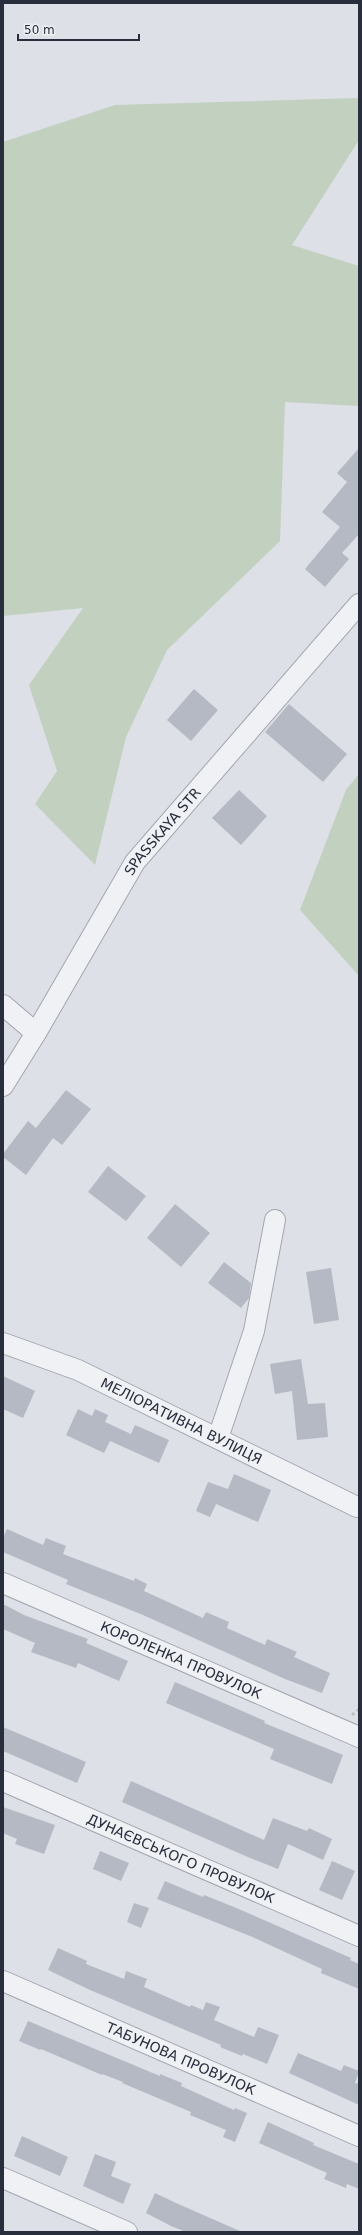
<svg xmlns="http://www.w3.org/2000/svg" width="362" height="2235" font-family="'DejaVu Sans',sans-serif">
<style>
.green{fill:#c2d0bf}
.building{fill:#b5b9c3}
.lines{fill:none;stroke-linecap:round;stroke-linejoin:round}
.minor-casing{stroke:#a3a7b0;stroke-width:22}
.path{stroke:#bcbec5;stroke-width:2.5;stroke-dasharray:3 3;stroke-linecap:butt}
.minor{stroke:#f0f1f5;stroke-width:20}
.labels{text-anchor:middle;dominant-baseline:central;stroke-width:3;stroke-linejoin:round;paint-order:stroke}
.street-label{font-size:14px;fill:#282e3c;stroke:#eceff4}
</style>
<rect width="100%" height="100%" fill="#dde0e6"/>
<path class="green" d="M359 98V140L292 245 359 266V406L285 402 280 541 167 650 126 737 95 865 35 804 57 771 29 685 83 608 3 616V142L115 105Z
M359 774V976L300 910 346 790Z"/>
<path class="building" d="M359 448V534L342 553 349 559 325 587 305 569 340 527 322 512 347 482 337 473Z
M194 689 218 710 191 741 167 720Z
M289 704 347 754 323 782 265 732Z
M239 790 267 816 241 845 212 818Z
M66 1090 91 1109 62 1145 53 1138 26 1175 3 1157V1154L28 1121 36 1128Z
M108 1166 146 1196 126 1221 88 1192Z
M175 1204 210 1233 181 1267 147 1238Z
M224 1262 251 1283 249 1298 241 1308 208 1283Z
M331 1268 339 1320 314 1324 306 1272Z
M301 1359 308 1404 325 1403 328 1437 297 1440 292 1391 275 1394 270 1364Z
M3 1376 35 1391 23 1418 3 1409Z
M78 1409 92 1416 95 1409 108 1415 105 1422 131 1434 135 1425 169 1440 159 1463 110 1441 104 1453 66 1435Z
M234 1474 271 1490 258 1522 216 1504 210 1517 196 1511 208 1482 228 1489Z
M7 1529 43 1545 46 1538 66 1546 63 1554 134 1581 135 1578 147 1584 144 1591 203 1618 206 1612 229 1622 227 1628 265 1645 267 1639 297 1652 294 1657 330 1673 322 1693 285 1679 143 1615 66 1584 68 1580 3 1552V1538Z
M3 1604 24 1615 88 1639 86 1643 128 1661 119 1681 78 1663 76 1668 31 1652 35 1643 3 1629Z
M175 1682 265 1721 264 1723 343 1755 332 1784 270 1759 274 1749 166 1703Z
M3 1727 86 1762 77 1783 3 1751Z
M131 1781 264 1840 273 1818 307 1831 309 1828 332 1839 323 1860 288 1844 278 1869 250 1858 122 1802Z
M3 1807 55 1825 44 1854 15 1844 17 1839 3 1833Z
M100 1851 129 1863 121 1881 93 1869Z
M332 1861 355 1871 342 1900 319 1890Z
M165 1881 203 1897 204 1895 234 1907 351 1958 350 1960 359 1964V1989L321 1973 322 1969 250 1936 157 1899Z
M134 1903 149 1908 141 1928 127 1922Z
M58 1948 87 1961 86 1964 124 1979 126 1971 147 1979 144 1987 190 2007 191 2005 203 2010 206 2002 220 2007 214 2020 254 2037 258 2027 279 2035 267 2064 243 2054 242 2056 220 2047 221 2045 90 1990 48 1970Z
M28 2021 160 2076V2074L182 2083 181 2086 234 2110 235 2108 247 2113 235 2142 223 2137 226 2130 190 2115 191 2112 122 2083 123 2082 102 2074V2075L41 2049 40 2050 19 2041Z
M298 2053 341 2071 344 2065 359 2071 355 2083 359 2084V2105L289 2073Z
M268 2122 314 2143 313 2145 359 2164V2189L347 2184 346 2188 324 2179 327 2173 259 2143Z
M22 2136 68 2157 60 2176 14 2156Z
M95 2154 116 2162 111 2176 131 2184 123 2204 83 2186Z
M155 2193 176 2203 242 2232H186L171 2226 146 2213Z"/>
<g class="lines">
<defs>
<g id="minor">
<path d="M3 1005 36 1033"/>
<path id="s1" d="M3 1086 36 1033 135 862 359 604"/>
<path id="s2" d="M3 1343 78 1370 357 1507"/>
<path d="M218 1438 254 1331 275 1220"/>
<path id="s3" d="M3 1583 359 1737"/>
<path id="s4" d="M3 1781 359 1936"/>
<path id="s5" d="M3 1981 359 2136"/>
<path d="M3 2178 127 2232"/>
</g>
</defs>
<use href="#minor" class="minor-casing"/>
<path class="path" d="M352 1715 359 1709"/>
<use href="#minor" class="minor"/>
</g>
<g class="labels">
<g class="street-label">
<text stroke="none"><textPath href="#s1" startOffset="301">SPASSKAYA STR</textPath></text>
<text stroke="none"><textPath href="#s2" startOffset="195">МЕЛІОРАТИВНА ВУЛИЦЯ</textPath></text>
<text stroke="none"><textPath href="#s3" startOffset="194">КОРОЛЕНКА ПРОВУЛОК</textPath></text>
<text stroke="none"><textPath href="#s4" startOffset="194">ДУНАЄВСЬКОГО ПРОВУЛОК</textPath></text>
<text stroke="none"><textPath href="#s5" startOffset="194">ТАБУНОВА ПРОВУЛОК</textPath></text>
</g>
</g>
<rect width="362" height="2235" fill="none" stroke="#282e3c" stroke-width="8"/>
<path d="M18 34v6h121v-6" fill="none" stroke="#282e3c" stroke-width="2"/>
<text x="24" y="34" font-size="12" fill="#282e3c" stroke="#eceff4" stroke-width="3" paint-order="stroke">50 m</text>
</svg>
